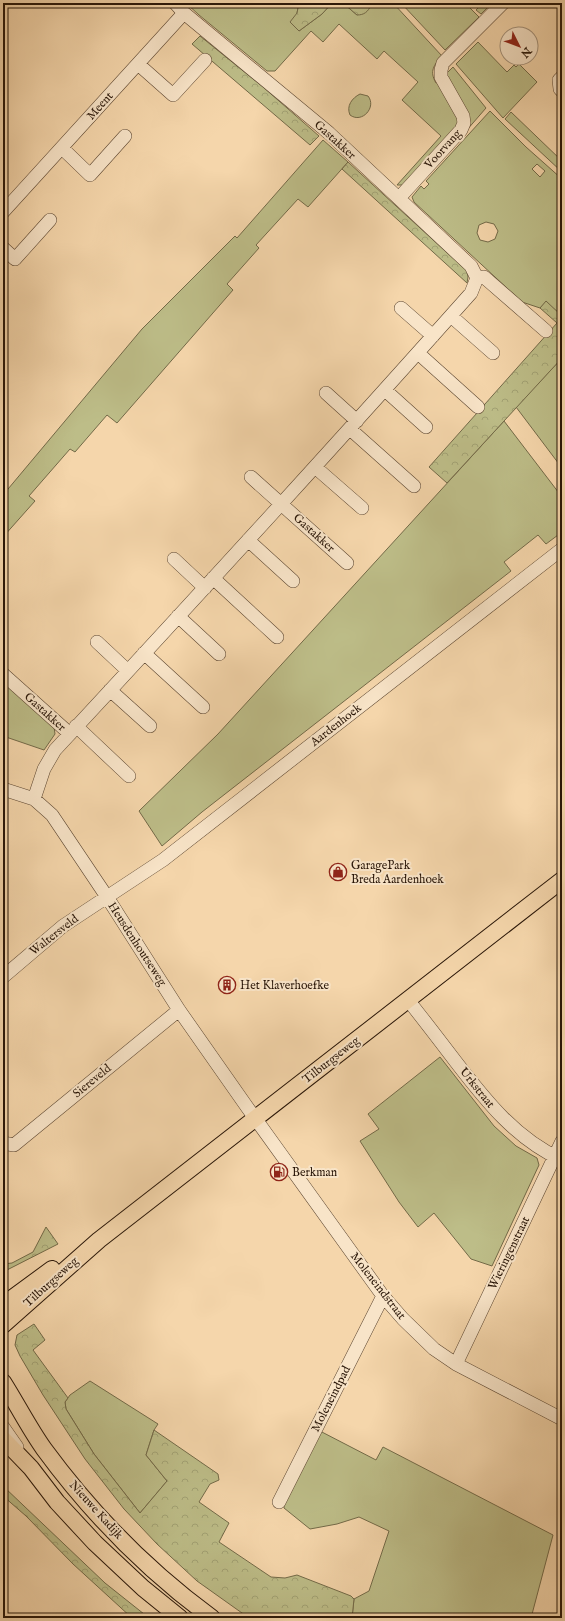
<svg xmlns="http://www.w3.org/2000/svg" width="565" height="1621" font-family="'IM FELL English',serif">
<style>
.green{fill:#bdbd88;stroke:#736a48;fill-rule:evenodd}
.forest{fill:url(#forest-crowns);stroke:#736a48}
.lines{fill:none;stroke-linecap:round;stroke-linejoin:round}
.minor-casing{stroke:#5c4631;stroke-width:14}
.major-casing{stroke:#291608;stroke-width:18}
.minor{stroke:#f8e4c8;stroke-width:13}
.major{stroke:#f5d6ab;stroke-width:16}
.labels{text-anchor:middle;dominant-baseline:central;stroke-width:4;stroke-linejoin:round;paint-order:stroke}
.street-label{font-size:12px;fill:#291608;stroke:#f8e4c8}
.poi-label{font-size:12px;fill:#291608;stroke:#f8e4c8;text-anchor:start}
</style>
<defs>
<pattern id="forest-crowns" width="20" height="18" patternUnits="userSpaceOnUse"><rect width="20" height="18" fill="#bdbd88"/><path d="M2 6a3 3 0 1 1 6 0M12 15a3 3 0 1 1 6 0" fill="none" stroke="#a2a274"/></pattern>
</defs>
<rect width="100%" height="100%" fill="#f5d6ab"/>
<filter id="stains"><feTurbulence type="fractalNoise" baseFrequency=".005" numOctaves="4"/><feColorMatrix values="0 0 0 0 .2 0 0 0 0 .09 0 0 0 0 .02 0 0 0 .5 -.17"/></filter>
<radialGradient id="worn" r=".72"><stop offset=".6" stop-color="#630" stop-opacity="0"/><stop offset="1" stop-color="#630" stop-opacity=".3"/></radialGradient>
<path class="green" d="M186 3H299L297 13 299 31 322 14 332 3H343L357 15 371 5 370 3H393L442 56C434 65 429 71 436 83L439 81 460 122 403 185H397L441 136 402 100 418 82 384 51 377 59 339 24 323 42 311 31 275 71H267L199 15Z
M401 3H465L479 17 445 50Z
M483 3H492L481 14 476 10Z
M478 42 507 72 514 65 516 67 519 64 537 82 503 118 456 64Z
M453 67 486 108 466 131 445 75Z
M360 94 368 96C377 107 362 124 350 115 346 106 352 98 360 94Z
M490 111 526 147 562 179V316L546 302 540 308 522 302 414 202 412 197 421 186 424 189 429 184 426 181ZM537 164 545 171 540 177 532 169ZM486 222 494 224 498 231 495 239 488 242 480 240 477 233 479 225Z
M511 112 562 161V172L505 119Z
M323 140 348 162 308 207 298 199 256 245 259 248 227 284 233 290 117 423 107 415 75 452 70 449 29 496 35 501 3 537V495L142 329 235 236 237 238Z
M562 358V468L516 407Z
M504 421 562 497V532L546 544 538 535 504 562 511 571 202 812 162 846 139 811 218 734Z
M8 686 54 727 55 734 44 750 3 736V692Z
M440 1057 494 1126 516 1146 537 1158 539 1165 492 1266 471 1259 434 1213 418 1227 399 1202 360 1141 379 1129 368 1114Z
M90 1381 158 1424 154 1430 146 1455 167 1481 140 1513 94 1454 66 1409 65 1402 70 1395Z
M318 1430 376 1460 383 1447 553 1535 531 1618H352L354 1599 369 1591 389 1531 359 1517 337 1524 310 1529 284 1508V1499Z"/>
<path class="forest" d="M299 3H332L322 14 299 31 290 22 297 13Z
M343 3H370L371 5C368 12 364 15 357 15Z
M200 36 263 87 319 136 310 145 192 44Z
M348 162 467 271 468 277 467 283 342 169Z
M546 301 562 316V358L447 483 429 467 557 323 540 308Z
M46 1227 58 1244 3 1272V1264L12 1263 33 1252Z
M34 1324 45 1340 33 1350 68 1398 65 1402 66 1409 94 1454 140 1513 167 1481 146 1455 154 1430 218 1474 219 1480 210 1484 199 1502 229 1523 219 1542 271 1577 285 1578 297 1575 351 1596 354 1599 352 1618H249L197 1581 157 1544 124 1509 85 1459 43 1395 20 1356 15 1345 17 1335Z
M3 1486 105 1583 149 1618H132L73 1564 26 1516 3 1496Z"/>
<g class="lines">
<defs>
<path id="minor" d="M138 64 173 95 205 60
M562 77 559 80 560 89 562 91
M62 148 90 175 125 136
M399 198 461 130 464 123 463 116 441 77V70L443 63 503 3
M3 212 184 13 175 3
M3 248 15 259 50 220
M477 278 484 277 546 331
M401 308 433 336
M451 316 493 353
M418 353 478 407
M385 390 426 427
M326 393 357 421
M350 429 414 486
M315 467 362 508
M251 477 347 563
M248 540 293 581
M174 559 205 588
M213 578 277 637
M178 616 219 654
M97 642 128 671
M144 653 203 707
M3 674 70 734
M110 690 150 726
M76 726 129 776
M3 789 34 799 52 815 107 897 179 1010 247 1107 383 1296 403 1319 434 1349 456 1364 562 1419
M34 799 44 769 55 750C195 599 334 447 471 293L477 278 471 266 329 133 184 13
M3 977 63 926 163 860 562 549
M408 1000C424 1020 440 1041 456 1062 486 1101 516 1139 562 1160
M3 1143 14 1145 179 1010
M456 1364 562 1141
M3 1427 17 1447
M279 1502 383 1296"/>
<path id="major" d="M3 1305 52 1269
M3 1325 99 1240 562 880
M3 1382C17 1404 29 1428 44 1449 91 1513 148 1571 212 1618
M3 1439 31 1468 57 1502 95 1543 143 1588 180 1618"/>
</defs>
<use href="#minor" class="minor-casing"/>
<use href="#major" class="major-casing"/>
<use href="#minor" class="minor"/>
<use href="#major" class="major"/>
</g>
<defs>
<symbol id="shop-ring" viewBox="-11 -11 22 22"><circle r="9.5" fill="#f8e4c8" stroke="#8f2418" stroke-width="1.5"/><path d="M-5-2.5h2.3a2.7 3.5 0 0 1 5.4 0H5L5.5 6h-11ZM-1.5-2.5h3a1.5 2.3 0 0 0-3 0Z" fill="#8f2418"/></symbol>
<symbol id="building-ring" viewBox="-11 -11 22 22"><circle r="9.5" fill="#f8e4c8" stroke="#8f2418" stroke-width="1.5"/><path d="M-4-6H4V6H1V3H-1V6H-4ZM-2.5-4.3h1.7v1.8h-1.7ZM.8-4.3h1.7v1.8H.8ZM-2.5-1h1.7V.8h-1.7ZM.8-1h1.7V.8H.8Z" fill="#8f2418"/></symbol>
<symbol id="fuel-ring" viewBox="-11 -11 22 22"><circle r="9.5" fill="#f8e4c8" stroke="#8f2418" stroke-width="1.5"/><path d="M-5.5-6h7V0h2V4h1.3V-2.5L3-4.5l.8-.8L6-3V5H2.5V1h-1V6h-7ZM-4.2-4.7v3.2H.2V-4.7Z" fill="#8f2418"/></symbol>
</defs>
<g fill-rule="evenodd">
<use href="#shop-ring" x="328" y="862" width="20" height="20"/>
<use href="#building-ring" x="217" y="975" width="20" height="20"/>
<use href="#fuel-ring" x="269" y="1162" width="20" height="20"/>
</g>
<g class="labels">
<g class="street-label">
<text transform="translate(100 106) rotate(-48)">Meent</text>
<text transform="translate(335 140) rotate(42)">Gastakker</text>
<text transform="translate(443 149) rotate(-48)">Voorvang</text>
<text transform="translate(314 533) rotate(42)">Gastakker</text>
<text transform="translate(45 712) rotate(42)">Gastakker</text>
<text transform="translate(336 725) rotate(-38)">Aardenhoek</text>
<text transform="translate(54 935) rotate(-38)">Waltersveld</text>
<text transform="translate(137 944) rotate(57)">Heusdenhoutseweg</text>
<text transform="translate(331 1060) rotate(-38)">Tilburgseweg</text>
<text transform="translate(92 1081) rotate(-39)">Siereveld</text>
<text transform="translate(477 1088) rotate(51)">Urkstraat</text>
<text transform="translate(509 1253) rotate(-64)">Wieringenstraat</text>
<text transform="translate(51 1282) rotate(-42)">Tilburgseweg</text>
<text transform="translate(378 1286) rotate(52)">Moleneindstraat</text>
<text transform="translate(331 1399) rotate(-63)">Moleneindpad</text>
<text transform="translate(96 1510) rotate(48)">Nieuwe Kadijk</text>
</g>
<g class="poi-label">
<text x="351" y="865">GaragePark<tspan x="351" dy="14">Breda Aardenhoek</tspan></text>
<text x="240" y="985">Het Klaverhoefke</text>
<text x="292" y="1172">Berkman</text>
</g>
</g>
<rect width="565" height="1621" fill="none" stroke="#f5d6ab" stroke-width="16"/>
<rect x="4" y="4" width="557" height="1613" fill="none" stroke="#291608" stroke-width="2"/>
<rect x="8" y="8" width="549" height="1605" fill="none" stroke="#291608"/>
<g transform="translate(519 46) rotate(132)"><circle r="19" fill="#f8e4c8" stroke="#a5927b"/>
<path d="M0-3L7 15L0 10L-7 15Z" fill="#8f2418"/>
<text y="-6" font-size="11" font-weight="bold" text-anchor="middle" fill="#291608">N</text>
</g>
<rect width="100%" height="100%" filter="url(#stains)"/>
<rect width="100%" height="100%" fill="url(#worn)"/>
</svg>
